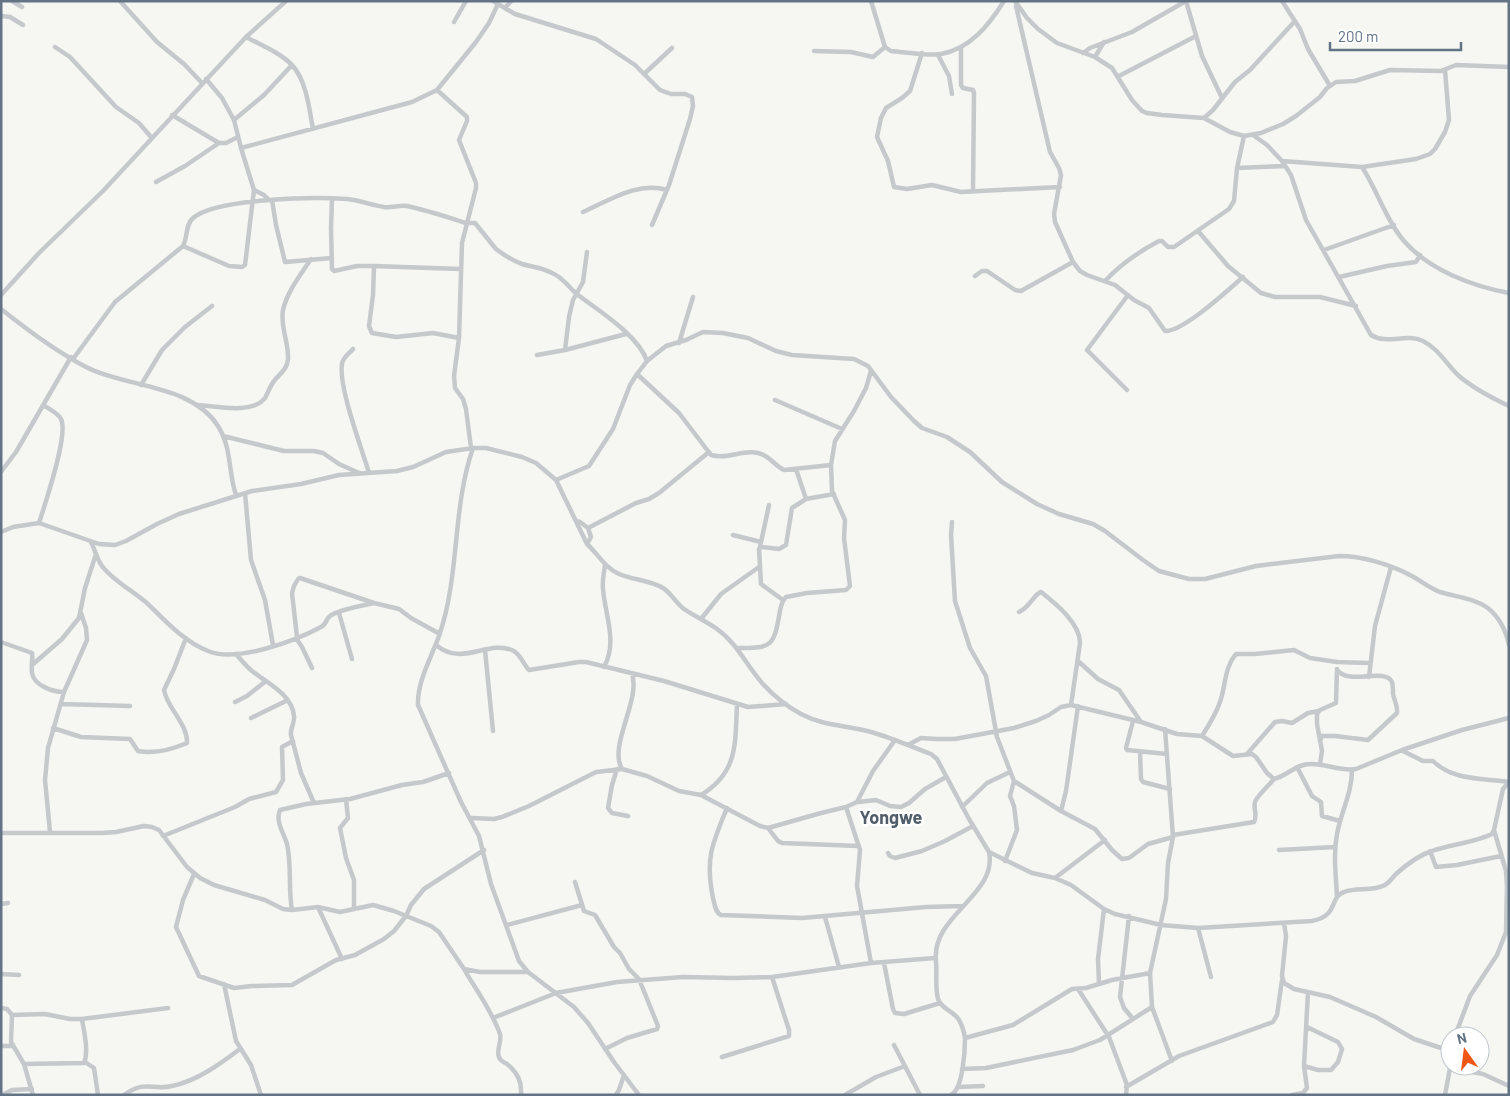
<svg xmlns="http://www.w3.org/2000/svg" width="1510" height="1096" font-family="Barlow,sans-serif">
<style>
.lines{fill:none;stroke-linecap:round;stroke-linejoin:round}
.minor{stroke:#c5c9cc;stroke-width:4.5}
.labels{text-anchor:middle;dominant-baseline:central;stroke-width:5;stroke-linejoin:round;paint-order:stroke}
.quarter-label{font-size:18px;font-weight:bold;fill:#515d6a;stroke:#fff}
</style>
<rect width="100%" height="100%" fill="#f6f6f2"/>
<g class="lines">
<path class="minor" d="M12 1 22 7
M120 1 157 42 184 64 202 83
M493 1 515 14 596 39 635 65 660 90 671 94H685L692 97 693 106 690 119 669 185 652 225
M871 1 885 47 891 51C902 52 931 56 941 54 970 49 989 25 1004 1
M1015 1 1027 18 1038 29 1057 43 1095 57 1112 68 1132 100 1142 111 1147 113 1162 115 1204 118 1230 132 1244 136 1261 133 1283 124 1296 116 1320 97 1327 88 1336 82 1355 81 1390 70 1441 71 1456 65 1509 67
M1186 1 1202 56 1222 98
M1282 1 1300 29 1308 49 1330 86
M1016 6 1050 152 1059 168 1061 175 1054 214 1055 222 1073 262 1080 271 1087 275 1115 285 1134 300 1149 308 1165 331C1183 332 1228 290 1243 277
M505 8 511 1
M1 16 10 17 23 25
M454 22 466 1
M246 37C261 45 281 53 293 66 307 83 309 108 313 129
M55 47 70 57 116 107 139 123 151 137
M961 48V85L963 88 973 90 974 93 973 191
M814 51 851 52 873 57 885 47
M922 53 910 91 902 98 886 108 881 118 877 137 888 161 894 187 907 189 932 185 961 192 1060 187
M1083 53 1090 48 1132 32 1186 1
M938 55 949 76 952 94
M1095 57 1104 42
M644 74 672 48
M1119 76 1196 36
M437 90 467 117V121L459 140 476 183V188L462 243 459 338 454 376 455 388 463 399 466 409 471 448
M172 115 219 143H226L238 137
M1204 118 1213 110 1235 82 1250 70 1295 21
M234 120 264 95 292 65
M1253 135 1267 145 1282 161 1291 175 1306 220 1371 335C1387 345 1406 333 1423 341 1439 349 1447 365 1459 376 1473 388 1492 398 1509 406
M241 148 412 102 437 90 476 42 489 23 498 4
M1282 161 1362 167C1377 190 1386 220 1404 241 1429 270 1472 286 1509 293
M1362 167 1416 159 1430 154 1435 149 1445 132 1449 120 1445 70
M1237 168 1285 166
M156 182 185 166 219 143
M254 190 264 195 269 200
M332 199 331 228 332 269 334 271 357 266H374L460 269
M272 200 276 225 285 262 332 258
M583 212C610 200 638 181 667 190
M1198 231 1228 266 1261 293 1275 297H1320L1356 306
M183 246 229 266 242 267 245 265 254 190 241 148 234 120 222 98 206 79
M1324 250 1394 225
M374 266 373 295 369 326 372 333 396 337 433 333 459 338
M975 276 982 271H987L1015 290 1021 291 1073 262
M1339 277 1387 266 1416 262 1420 255
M1105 281C1121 264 1138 252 1159 241H1162L1168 247H1174L1229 209 1234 201 1237 168 1244 136
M1 295 39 253 103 191 246 37 286 1
M1 309C26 329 57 352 86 367 127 388 191 384 218 426 232 448 228 472 236 495
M679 343 693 297
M353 349C349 354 343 357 342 364 338 386 362 449 369 473
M565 350 569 317 573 300 583 282 587 252
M537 355 565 350 626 334
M73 359 115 302 183 246C188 237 185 225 193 218 216 198 315 197 347 199 359 200 371 205 384 207 392 208 399 205 407 206 426 210 447 217 466 223H475L496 249C504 255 513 261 522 264 532 267 543 268 552 273 563 277 569 288 578 295 599 311 638 335 647 361
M637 374 679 413 711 455C727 460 743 449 758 453 769 455 775 466 784 470L831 465
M141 385 162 350 185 327 212 306
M1127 390 1087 350 1128 295
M775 400 842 429
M198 405C216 406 252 415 265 398 268 393 270 386 274 381 280 373 287 370 288 359 289 343 280 327 283 310 287 292 301 274 311 259
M223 436 284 451H314L323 453 339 464 359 473
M473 448C452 508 460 576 439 636 431 658 417 682 418 705L461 802 479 836 491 884 519 961 528 972 574 1007 588 1023 614 1062 639 1095
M1 472 16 452 71 357
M556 480 589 466 613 429 630 385 637 374 647 361 666 346 686 340 703 332 723 333 748 338 776 351 792 355 854 359 868 366 891 397 914 421 922 428 947 437 970 452 1002 482 1037 504 1059 514 1093 524 1105 531 1143 560 1159 571 1189 579H1205L1256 566 1339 556C1362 556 1389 564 1410 575 1420 580 1429 588 1440 592 1456 597 1474 598 1488 608 1499 617 1506 631 1509 645
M245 493 251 560 265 600 273 645
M806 499 834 494
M576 521 580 522 588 528 636 503 649 499 659 493 709 452
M952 522 951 535 955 601 970 648 986 676 997 737 1014 781 1061 811 1095 829 1112 850 1122 859 1129 858 1148 844 1173 837
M39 523C45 504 69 434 61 419 58 413 49 409 43 405
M1 532 13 527 39 523 99 544 115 545 126 541 157 524 179 514 252 491 301 484 339 475 397 471 413 467 446 452 473 448H486L522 457 536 463 556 480 587 544C598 554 604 567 619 574 633 580 650 580 663 588 671 593 676 603 684 609 694 616 706 621 717 629 737 643 746 665 763 684 773 695 788 707 801 714 822 725 841 725 863 730 886 735 909 746 931 754L937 759 969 819 989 852C998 895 931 915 936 961 937 973 935 987 938 999 941 1009 954 1011 959 1020 962 1025 964 1032 965 1038 965 1051 963 1089 951 1095
M733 535 761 542
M91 542C95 550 97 559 102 566 113 581 135 592 149 605 166 622 185 642 208 651 236 663 295 641 321 627 326 625 326 619 330 616 337 610 364 605 374 603
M587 544 591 537 588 528
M760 547 769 505
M783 600 761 584 759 549 761 547 779 549 786 545 792 508 806 499 796 469
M1019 612C1030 607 1034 594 1041 592 1056 604 1080 623 1080 643L1071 705
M339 613 352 659
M701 619 721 594 759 567
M297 637 292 593 294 586 298 579 300 578 374 603 399 609 411 618 440 634
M296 638 302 647 312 668
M1 642 32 653C33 660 31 667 32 673 34 686 54 692 64 692
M436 645C462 667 487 640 512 650 521 654 523 664 529 670L579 662H586L664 681 748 707 786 704
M738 648C774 649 774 644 780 611 781 605 782 601 786 597L807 593 846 590 850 586 844 538 845 520 832 491 831 465 835 441 854 411 866 388 871 371
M485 650 493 731
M236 654C241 660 246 666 252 671 266 682 292 694 294 716 295 723 290 728 291 735L301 773 314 803
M1078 661 1098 679 1119 690 1141 722
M32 665 62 639 79 618 85 588 96 554
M604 667C618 642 605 615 603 589 602 581 604 573 605 565
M632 674C641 700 608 746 622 769L647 776 679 791 701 795 760 826 768 828 821 813 846 807 857 802 873 771 895 740
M1369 677 1375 626 1391 567
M235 702 247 696 266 681
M61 704 130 706
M251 718 286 701
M1133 721 1126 748 1127 750 1167 754
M53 728 81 737 130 739 138 751C154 754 173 749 187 743 188 724 167 708 164 690L174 669 186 638
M1202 736C1209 725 1216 714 1220 702 1226 685 1224 668 1236 654H1255L1294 650 1310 658 1337 662 1369 663
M1320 741 1322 736H1335L1368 740 1397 713C1398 706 1394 700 1393 694 1393 690 1393 685 1392 682 1384 667 1350 686 1337 670
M908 745 921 738 936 739H955L1014 728 1036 721 1049 715 1061 707 1071 705 1141 722 1177 734 1202 736 1233 756 1252 754 1256 757 1267 773 1274 779C1287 776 1296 764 1310 764 1325 763 1341 772 1356 769L1402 750 1462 730 1509 718
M1403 751 1423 761H1433C1453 781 1483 778 1509 782
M1140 752 1141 779 1143 782 1170 789
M1247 754 1275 722 1282 721 1292 723 1308 713 1319 711
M1320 764 1322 751 1317 724V714L1320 710 1336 703 1337 669
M1297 767 1312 796 1321 802 1322 816 1340 821
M617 769 612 785 608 808 612 813 628 816
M701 795C739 772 735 742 737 704
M346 799 348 818 340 828 346 858 354 880V909
M858 802 876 800 890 806 901 807 909 803 925 789 946 777
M846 807 860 850 857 886 871 963
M962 807 987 783 1010 772
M727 808C712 844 705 859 713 898 715 905 715 912 721 915L802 918 926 907 963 906
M1061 811 1066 791 1078 706
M471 818 494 819 502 817 529 806 596 772 622 769
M768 828 778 841 782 843 859 846
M50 832 45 780 48 748 64 692 87 640 86 628 81 613
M1 833H102L116 832 144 826 152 827 159 830 187 867 200 878 214 885 265 900 283 909 292 910 318 907 340 912 373 905 394 911 431 926 439 932 464 969 480 972H528
M1173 835 1254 822C1258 815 1253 809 1255 802 1256 797 1270 784 1274 779
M163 836 235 807 249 799 276 792 283 780 282 747 293 741
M1279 850 1335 847
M1430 851 1436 867 1457 865 1501 856
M989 852 1032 873 1055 878 1071 885 1104 909 1115 914 1161 925 1198 928 1312 921C1339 916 1329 897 1344 892 1357 887 1372 892 1385 885 1390 882 1393 877 1396 874 1406 865 1419 855 1432 851 1451 844 1474 843 1492 834L1494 830 1503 789 1509 782
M888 853 890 856 895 858 922 851 945 841 973 826
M1005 861 1017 830 1014 806 1010 796 1014 781
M194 874 183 900 176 927 199 976 234 988 252 986 292 985 336 960 355 955 384 939 394 931 406 916 411 905 424 889 484 850
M1055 878 1105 840
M575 882 584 911 595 915 614 947 620 953 629 969 639 979 658 1026 657 1029 627 1038 605 1049
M1337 897C1336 876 1333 855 1337 834 1341 812 1352 793 1352 770
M1 904 8 903
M318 907 342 959
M292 910C288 888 292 865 287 844 284 833 275 822 280 810L306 804 350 799 402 785 423 782 449 773
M1129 916 1120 997 1124 1008 1133 1019
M825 917 839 967
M1284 923 1286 936 1282 976 1284 983 1294 989 1330 997 1376 1017 1414 1039 1450 1051
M507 925 582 905
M1198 928 1211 977
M884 963 893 1009 895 1013 904 1014 940 1003
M464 969C476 990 492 1011 500 1034 502 1042 496 1050 499 1057 500 1061 504 1062 507 1064 518 1073 522 1082 521 1095
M1 974 19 975
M1099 983 1098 959 1104 909
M224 984 236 1041 251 1065 261 1095
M1078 989 1109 1037 1127 1085 1126 1095
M1152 1007 1172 1061
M1 1008 7 1009 12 1015 45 1014 70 1019H82L168 1008
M12 1015 11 1042 24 1064 33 1095
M493 1018 556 993 617 982 683 977 734 978 772 977 871 963 935 958
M1455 1036 1470 996 1497 955 1506 932 1507 886 1506 871 1494 830
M965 1038 1013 1025 1072 989 1086 988 1112 980 1150 973
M894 1045 920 1095
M1 1046H13
M722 1057 789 1036V1030L772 977
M85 1062 94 1068 98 1095
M24 1064 84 1063C89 1051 84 1032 82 1019
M1304 1066 1318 1070H1331L1338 1062 1342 1049 1338 1042 1307 1027
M1450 1068 1483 1074 1509 1086
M962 1069 986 1068 1073 1050 1100 1040 1152 1007 1150 973 1166 899 1168 863 1173 837 1165 729
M959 1087 983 1086
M1126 1087 1179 1056 1273 1022 1277 1015 1282 980
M2 1095 12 1090 32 1089
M124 1095C146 1079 152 1091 172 1086 197 1081 220 1064 240 1049
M616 1095 619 1090 624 1075
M845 1095 876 1077 905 1066
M1292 1095 1303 1093 1307 1088 1304 1066 1308 992
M1445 1095 1450 1068V1056"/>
</g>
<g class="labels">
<g class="quarter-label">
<text x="891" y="817">Yongwe</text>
</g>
</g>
<rect width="1510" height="1096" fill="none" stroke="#627485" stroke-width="5"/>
<g transform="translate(1465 1051) rotate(346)"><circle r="24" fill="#ffffff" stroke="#c0c7ce"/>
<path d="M0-4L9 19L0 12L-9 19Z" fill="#ef5718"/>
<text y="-8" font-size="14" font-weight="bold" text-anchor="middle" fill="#627485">N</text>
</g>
<path d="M1330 42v8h131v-8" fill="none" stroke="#627485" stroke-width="2.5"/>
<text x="1338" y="42" font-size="15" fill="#627485" stroke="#ffffff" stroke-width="4" paint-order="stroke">200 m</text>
</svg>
